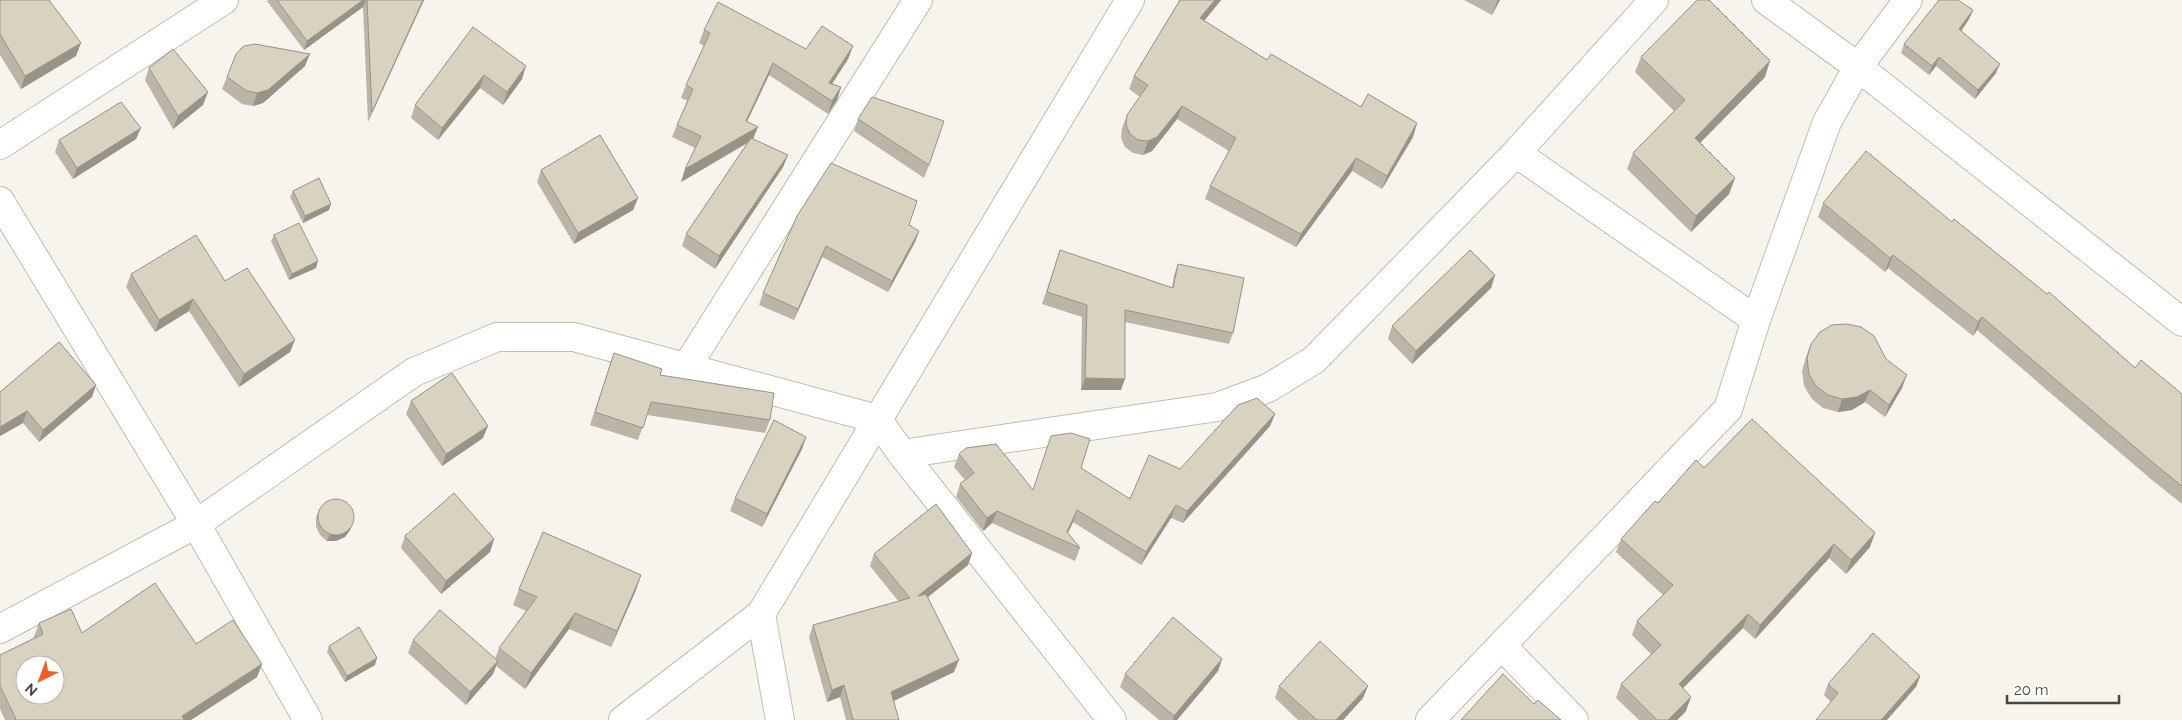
<svg xmlns="http://www.w3.org/2000/svg" width="2182" height="720" font-family="Raleway,sans-serif">
<style>
.lines{fill:none;stroke-linecap:round;stroke-linejoin:round}
.minor-casing{stroke:#c2beae;stroke-width:30}
.minor{stroke:#fff;stroke-width:28}
.wall{fill:#bab5a6}
.shaded-wall{fill:#979387}
.building{fill:#d8d2c1;stroke:#979387;fill-rule:evenodd}
</style>
<rect width="100%" height="100%" fill="#f6f4ec"/>
<g class="lines">
<defs>
<path id="minor" d="M1766 0 1858 67 2182 322
M0 145 224 0
M1516 153 1756 320
M0 201 196 524 308 720
M687 366 918 0
M902 454 1217 407 1268 388 1314 360 1516 153 1654 0
M761 614 780 720
M0 629 196 524 414 372 497 337H574L877 419 902 454 1112 720
M1502 646 1574 720
M623 720 761 614 1130 0
M1430 720 1728 409 1756 320 1827 122 1858 67 1908 0"/>
</defs>
<use href="#minor" class="minor-casing"/>
<use href="#minor" class="minor"/>
</g>
<path class="wall" d="M0 0 76 56 21 89 0 55Z
M268 0H424L368 122 363 7 304 50 267 1Z
M1178 0H1221L1204 21 1267 60 1361 107 1417 123 1413 137 1382 189 1352 171 1296 247 1205 199 1210 186 1229 151 1177 119 1152 151 1143 155 1133 153 1125 147 1121 138 1122 128 1127 115 1140 97 1129 89 1134 76 1179 1Z
M1464 0H1500L1492 15Z
M1973 10 1969 19 1961 31 1996 73 1975 99 1936 66 1929 75 1901 53 1904 44Z
M473 27 522 79 503 105 480 88 438 140 411 118 415 105Z
M704 30 806 49 853 46 848 59 832 84 841 87 837 100 828 114 769 75 747 122 753 139 788 155 783 167 715 269 682 246 686 234 748 143 681 182 695 148 672 137 677 125 688 101 681 98 686 85 704 46 699 43Z
M1641 57 1765 77 1700 143 1735 178 1729 194 1691 232 1627 169 1633 153 1674 111 1635 72Z
M305 66 263 103 253 106 242 104 222 89 227 77Z
M149 68 203 105 173 129 145 80Z
M858 119 929 165 924 178 854 131Z
M136 139 73 179 55 152 59 140Z
M541 170 638 198 633 210 574 244 537 182Z
M293 191 329 210 303 223 290 197Z
M1823 203 1952 222 2135 368 2182 394V504L2152 480 1977 330 1973 336 1888 268 1885 272 1818 217Z
M797 216 919 231 915 242 888 292 822 257 794 320 759 305 763 293Z
M274 235 316 268 289 280 271 241Z
M1056 262 1172 288 1174 275 1178 264 1233 333 1229 344 1125 322 1121 390H1081L1082 317 1042 304Z
M131 274 225 281 290 352 239 387 189 311 155 332 126 287Z
M1495 275 1491 288 1412 364 1388 339 1392 326Z
M1811 344 1902 388 1885 417 1865 402 1852 410 1838 412 1823 408 1812 399 1804 386 1802 371 1806 357Z
M614 353 660 375 770 420 765 433 647 415 638 440 590 425Z
M0 392 92 397 39 442 23 423 0 436Z
M411 401 483 438 442 466 406 414Z
M1275 414 1270 426 1183 523 1171 518 1141 565 1073 522 1068 533 1080 548 1075 561 992 523 983 531 956 497 960 484 965 480 954 467 959 454 1033 489 1081 468 1130 499Z
M806 437 802 449 762 527 730 511 735 498Z
M1704 468 1870 547 1846 574 1829 558 1755 639 1743 628 1683 688 1686 711 1677 720H1639L1616 698 1621 684 1651 654 1632 635 1637 621 1663 595 1616 552 1621 539 1658 503Z
M319 511 350 530 345 537 336 541H327L320 535 316 527V517Z
M405 536 494 539 490 552 441 594 401 548Z
M972 553 968 565 928 597 954 672 894 701 899 720H846L840 697 827 702 809 637 813 625 899 602 870 566 874 554Z
M519 589 636 590 611 647 569 629 525 689 496 666 493 674 466 705 408 653 413 640 495 659 499 648 526 611 513 605Z
M39 623 82 633 196 644 262 664 257 677 191 720H5L0 709V655L34 638V637Z
M329 646 375 665 345 682 327 652Z
M1222 659 1218 671 1177 720H1159L1120 687 1125 674Z
M1920 676 1916 687 1831 702 1824 695 1828 684Z
M1279 686 1363 698 1343 720H1298L1275 698Z"/>
<path class="shaded-wall" d="M363 0H366L363 7 304 50 307 41Z
M423 0H424L368 122 372 112Z
M1215 0H1221L1195 32 1200 18Z
M1498 0H1500L1492 15 1497 2Z
M1973 10 1969 19 1956 39 1959 29Z
M81 43 76 56 21 89 25 76Z
M853 46 848 59 824 96 829 83Z
M310 54 305 66 263 103 253 106 257 93Z
M1939 57 1936 66 1929 75 1932 66Z
M1770 61 1765 77 1689 154 1695 138Z
M773 63 769 75 741 134 746 121Z
M2000 64 1996 73 1975 99 1978 90Z
M526 66 522 79 503 105 507 92Z
M484 75 480 88 438 140 442 128Z
M841 87 837 100 828 114 832 101Z
M208 92 203 105 173 129 178 116Z
M1182 106 1177 119 1152 151 1143 155 1148 141Z
M1417 123 1413 137 1382 189 1387 176Z
M758 127 753 139 681 182 685 169Z
M141 128 136 139 73 179 77 168Z
M788 155 783 167 715 269 719 256Z
M1356 158 1352 171 1296 247 1301 234Z
M1735 178 1729 194 1691 232 1696 216Z
M638 198 633 210 574 244 578 233Z
M331 204 329 210 303 223 305 216Z
M919 231 915 242 888 292 892 281Z
M826 246 822 257 794 320 798 309Z
M1893 255 1888 268 1885 272 1890 258Z
M318 261 316 268 289 280 292 274Z
M1495 275 1491 288 1412 364 1416 351Z
M193 299 189 311 155 332 159 320Z
M1982 317 1977 330 1973 336 1978 322Z
M295 340 290 352 239 387 244 374Z
M1907 375 1902 388 1885 417 1889 405Z
M1085 378 1125 379 1121 390H1081Z
M96 385 92 397 39 442 43 430Z
M1870 390 1865 402 1852 410 1838 412 1842 399Z
M27 411 23 423 0 436V427Z
M1275 414 1270 426 1183 523 1187 511Z
M488 426 483 438 442 466 446 454Z
M806 437 802 449 762 527 767 514Z
M1176 505 1171 518 1141 565 1146 552Z
M1077 510 1073 522 1064 541 1067 532Z
M997 511 992 523 983 531 987 518Z
M353 523 350 530 345 537 336 541H327L330 534Z
M1875 533 1870 547 1846 574 1851 560Z
M494 539 490 552 441 594 446 581Z
M1834 544 1829 558 1755 639 1760 625Z
M972 553 968 565 914 608 918 596Z
M641 575 636 590 611 647 617 631Z
M575 613 569 629 525 689 531 673Z
M1748 614 1743 628 1674 697 1679 684Z
M377 658 375 665 345 682 347 676Z
M1222 659 1218 671 1177 720H1173L1174 716Z
M959 660 954 672 887 704 891 692Z
M498 661 493 674 466 705 470 692Z
M262 664 257 677 191 720H181L182 716Z
M1920 676 1916 687 1887 720H1881Z
M844 685 840 697 827 702 832 690Z
M1368 686 1363 698 1343 720H1336Z
M1691 697 1686 711 1677 720H1668Z"/>
<path class="building" d="M0 0H49L81 43 25 76 0 34Z
M277 0H363L307 41Z
M367 0H423L372 112Z
M1180 0H1215L1200 18 1267 60 1271 54 1361 107 1368 94 1417 123 1387 176 1356 158 1301 234 1210 186 1236 138 1182 106 1157 137 1148 141 1138 140 1130 134 1126 125 1127 115 1148 85 1134 76Z
M1697 0H1709L1770 61 1695 138 1735 178 1696 216 1633 153 1685 100 1641 57Z
M1939 0H1958L1973 10 1959 29 2000 64 1978 90 1939 57 1932 66 1904 44Z
M718 2 806 49 822 26 853 46 829 83 841 87 832 101 773 63 746 121 758 127 685 169 701 136 677 125 693 89 686 85 710 33 704 30Z
M473 27 526 66 507 92 484 75 442 128 415 105Z
M255 44 310 54 268 90 257 93 247 91 227 77 236 54 244 46Z
M173 49 208 92 178 116 149 68Z
M872 97 944 121 929 165 858 119Z
M121 102 141 128 77 168 59 140Z
M600 135 638 198 578 233 541 170Z
M751 138 788 155 719 256 686 234Z
M1866 151 1952 222 1954 219 2047 294 2049 292 2135 368 2141 360 2182 394V486L2157 466 1982 317 1978 322 1893 255 1890 258 1823 203Z
M831 163 917 201 909 225 919 231 892 281 826 246 798 309 763 293 797 216Z
M319 178 331 204 305 216 293 191Z
M299 223 318 261 292 274 274 235Z
M196 235 225 281 247 268 295 340 244 374 193 299 159 320 131 274Z
M1060 250 1173 288 1178 264 1244 278 1233 333 1125 310V379L1085 378 1087 305 1047 292Z
M1470 250 1495 275 1416 351 1392 326Z
M1847 324 1861 327 1874 336 1886 359 1907 375 1889 405 1870 390 1857 397 1842 399 1828 395 1816 386 1809 374 1807 358 1811 344 1820 332 1832 325Z
M59 342 96 385 43 430 27 411 0 427V392Z
M614 353 662 369 660 375 774 393 770 420 651 402 643 428 595 412Z
M452 373 488 426 446 454 411 401Z
M1257 398 1275 414 1187 511 1176 505 1146 552 1077 510 1067 532 1080 548 997 511 987 518 960 484 974 473 959 454 966 448 996 444 1033 490 1051 436 1071 433 1090 439 1081 468 1130 499 1149 455 1180 469 1238 405Z
M1752 419 1875 533 1851 560 1834 544 1760 625 1748 614 1679 684 1691 697 1668 720H1657L1621 684 1661 645 1637 621 1673 585 1621 539 1655 501 1658 503 1696 460 1704 468Z
M774 420 806 437 767 514 735 498Z
M454 493 494 539 446 581 405 536Z
M318 517a18 18 0 1 1 36 0a18 18 0 1 1-36 0Z
M936 504 972 553 918 596 926 594 959 660 891 692 899 720H853L844 685 832 690 813 625 910 598 874 554Z
M543 532 641 575 617 631 575 613 531 673 499 648 537 597 519 589Z
M155 583 196 644 233 620 262 664 182 716 184 720H15L16 719 0 686V655L43 634 39 623 71 609 82 633ZM25 665H55V695H25Z
M440 610 498 661 470 692 413 640Z
M1173 617 1222 659 1174 716 1125 674Z
M359 627 377 658 347 676 329 646Z
M1873 633 1920 676 1881 720H1816L1838 693 1828 684Z
M1320 641 1368 686 1336 720H1317L1279 686Z
M1503 674 1534 704 1538 700 1561 720H1461Z"/>
<g transform="translate(40 680) rotate(222)"><circle r="24" fill="#ffffff" stroke="#b7b5b0"/>
<path d="M0-4L9 19L0 12L-9 19Z" fill="#fa5c1f"/>
<text y="-8" font-size="14" font-weight="bold" text-anchor="middle" fill="#4b4639">N</text>
</g>
<path d="M2007 695v8h112v-8" fill="none" stroke="#4b4639" stroke-width="2.5"/>
<text x="2014" y="695" font-size="15" fill="#4b4639" stroke="#ffffff" stroke-width="4" paint-order="stroke">20 m</text>
</svg>
